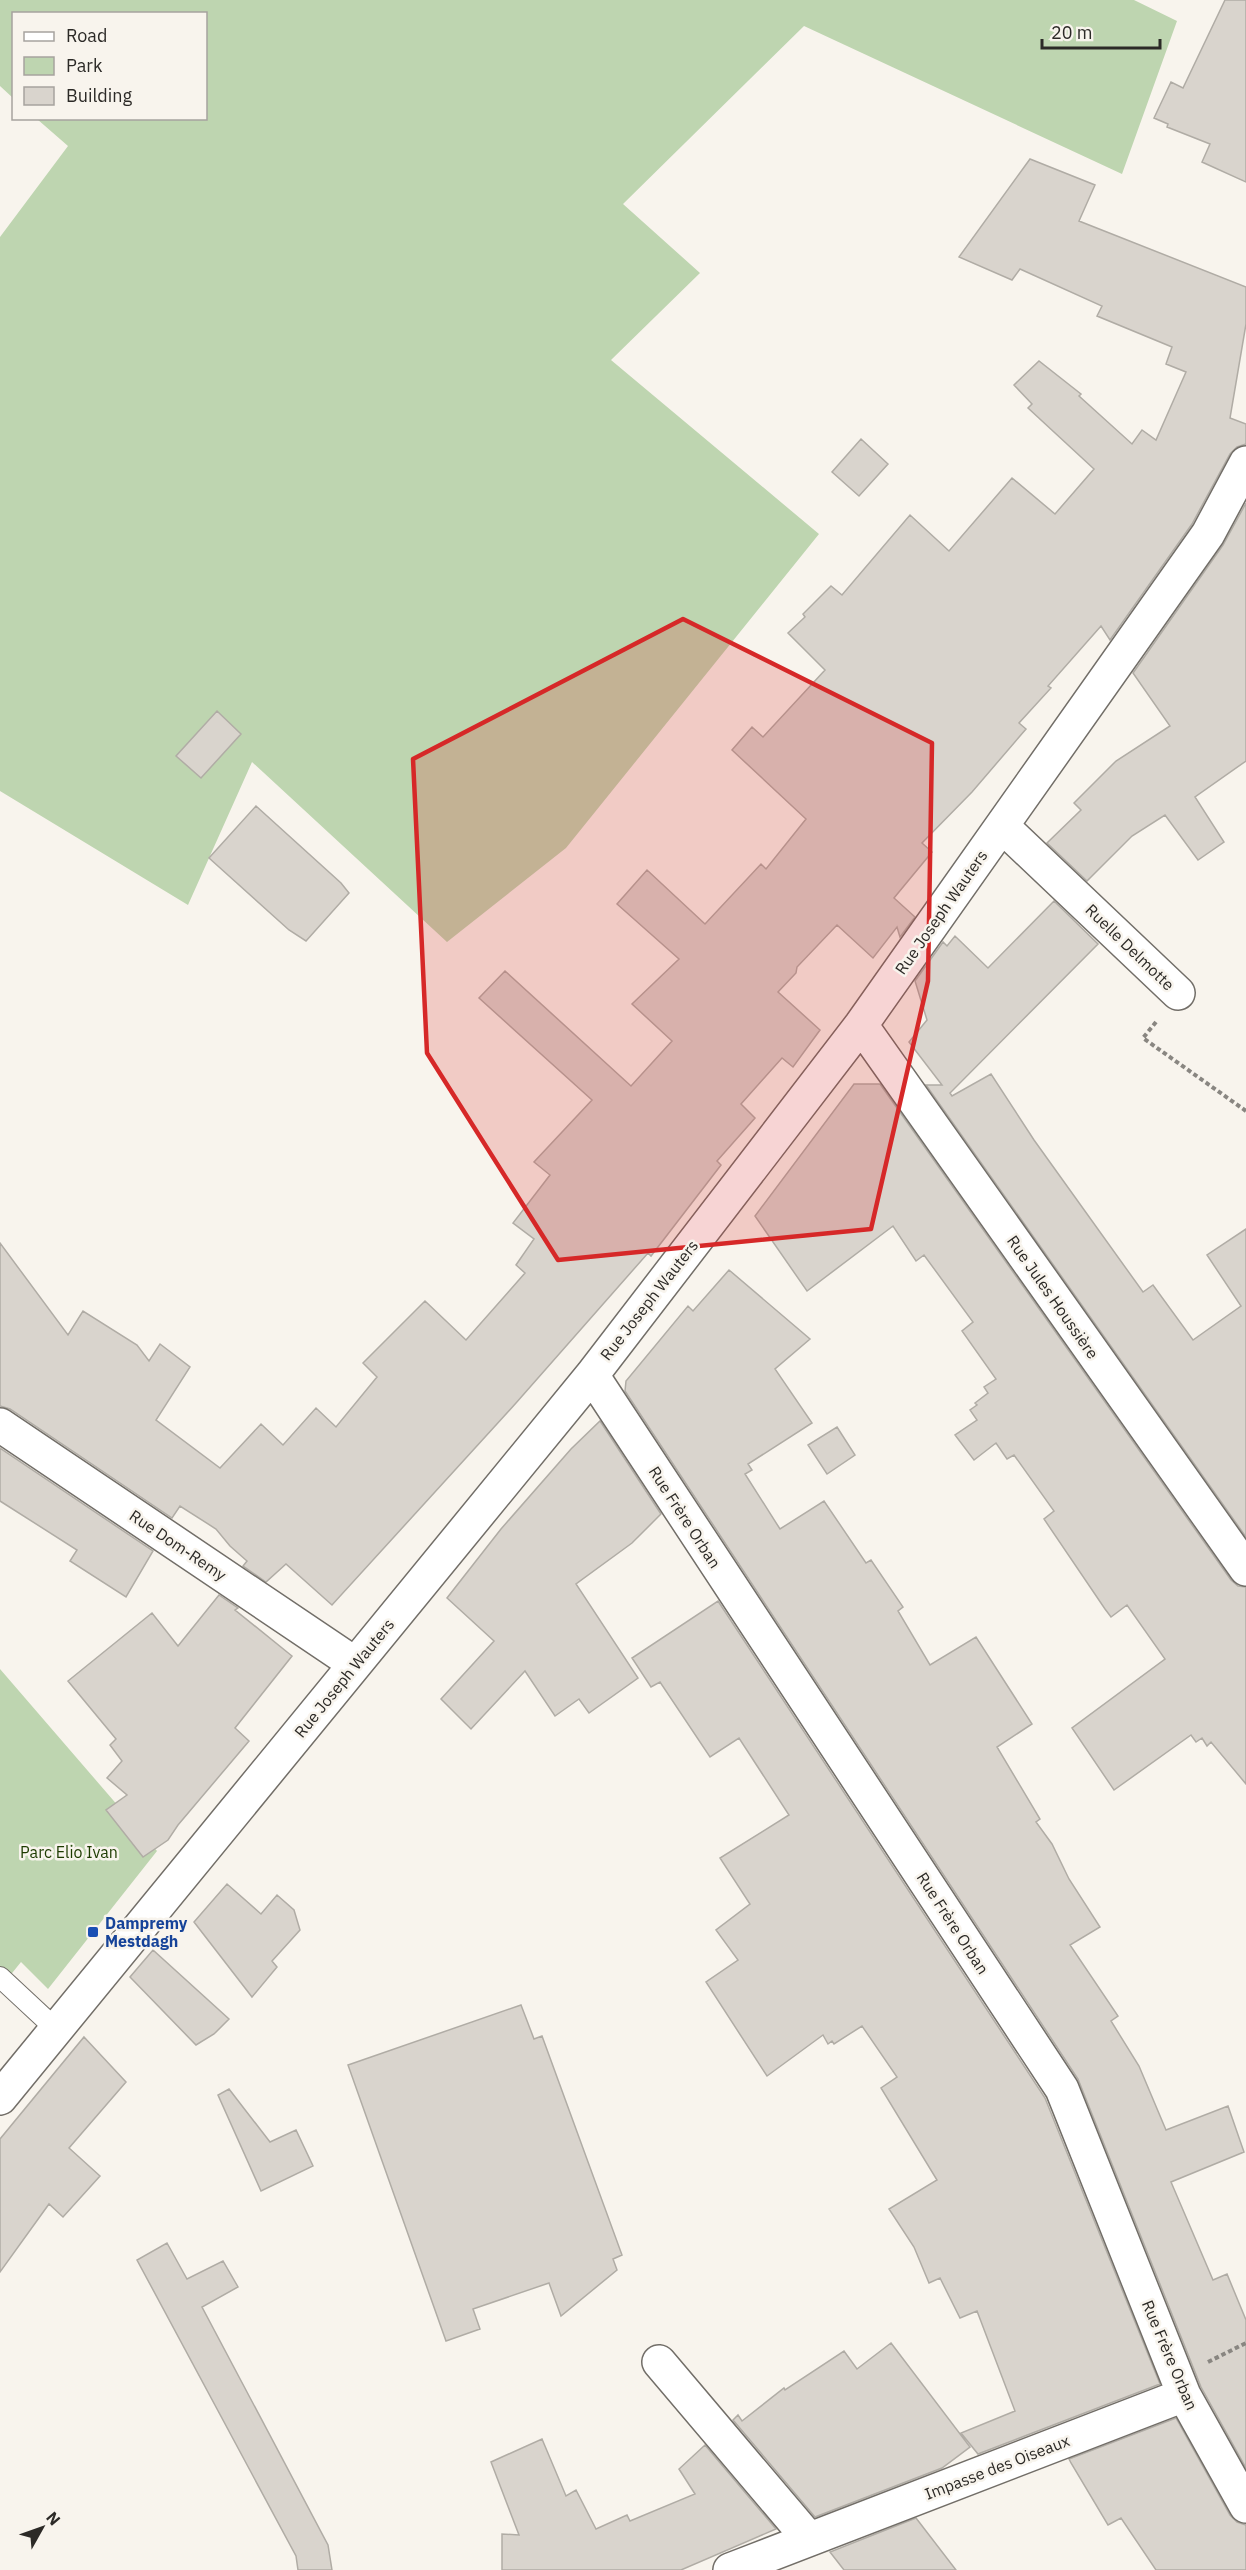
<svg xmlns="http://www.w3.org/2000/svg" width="1246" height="2570" font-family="'IBM Plex Sans',sans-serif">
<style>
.green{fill:#bed5b0}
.building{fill:#d9d4cd;stroke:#b0aca5;stroke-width:1.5}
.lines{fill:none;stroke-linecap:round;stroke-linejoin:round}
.lane-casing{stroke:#726e68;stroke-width:22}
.street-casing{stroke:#726e68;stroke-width:36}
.path{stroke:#898681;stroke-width:4;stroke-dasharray:4.5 3;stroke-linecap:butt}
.lane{stroke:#fff;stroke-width:20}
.street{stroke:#fff;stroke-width:33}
.marked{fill:#d62828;fill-opacity:0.2;stroke:#d62828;stroke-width:4.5;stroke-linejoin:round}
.transit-dot{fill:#1a4fb4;stroke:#f8f4ed;stroke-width:2}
.labels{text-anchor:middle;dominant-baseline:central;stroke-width:5;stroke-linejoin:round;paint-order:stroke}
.street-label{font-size:16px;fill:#2c2a27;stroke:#f8f4ed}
.park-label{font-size:16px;fill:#1d3b00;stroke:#f8f4ed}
.transit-label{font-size:16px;font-weight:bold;fill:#164399;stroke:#f8f4ed;text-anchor:start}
</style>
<rect width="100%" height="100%" fill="#f8f4ed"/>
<path class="green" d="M0 0H1134L1177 21 1122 174 804 26 623 204 700 273 611 360 819 534 566 848 447 942 252 762 188 905 0 791V237L68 146 37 119 206 118V14H14L13 98 0 86Z
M0 1669 157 1851 48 1989 21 1962 0 1988Z"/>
<path class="building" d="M1225 0H1246V182L1202 162 1210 144 1167 127 1168 124 1154 118 1171 82 1183 88Z
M1030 159 1095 185 1079 221 1246 287V324L1230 418 1246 424V444L1237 447 1230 454 1192 524 1110 640 1101 626 1048 686 1051 688 1019 723 1026 729 972 792 922 843 932 852 894 898 915 917 900 937 897 927 873 958 837 925 797 967 796 973 778 992 820 1030 793 1067 782 1058 741 1104 755 1118 717 1161 721 1165 651 1256 648 1253 516 1403 332 1605 286 1564 266 1582 243 1566 247 1561 230 1546 216 1529 180 1506 172 1518 10 1409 0 1406V1243L68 1335 83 1311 137 1345 149 1361 160 1344 190 1367 156 1420 220 1468 261 1424 283 1445 316 1408 336 1427 377 1377 363 1363 425 1301 466 1340 525 1273 516 1265 534 1239 513 1223 550 1175 534 1162 592 1100 479 998 505 971 631 1086 672 1041 632 1004 679 959 617 904 647 870 705 924 761 864 766 869 806 819 732 750 752 727 763 737 825 670 788 633 805 617 803 614 831 586 842 595 910 515 949 551 1012 478 1055 514 1094 469 1028 408 1032 404 1014 385 1039 361 1081 394 1079 396 1132 444 1142 430 1156 440 1186 372 1166 364 1172 347 1097 316 1102 306 1020 269 1012 280 959 257Z
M861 439 888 464 859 496 832 472Z
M1246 503V761L1195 797 1224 842 1198 860 1165 815 1132 836 1087 881 1047 843 1081 810 1074 803 1116 761 1170 726 1133 673 1223 545Z
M217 711 241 734 201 778 176 756Z
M256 806 341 883 349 893 306 941 289 930 209 858Z
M1054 901 1098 944 950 1093 952 1096 991 1074 1034 1140 1143 1292 1153 1285 1193 1340 1241 1306 1207 1255 1246 1229V1537L926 1085H942L909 1042 927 1020 915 981 943 942 947 946 955 936 988 968Z
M854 1084H880L1231 1580 1238 1586 1246 1587V1784L1211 1742 1207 1746 1202 1738 1196 1742 1191 1735 1114 1790 1072 1728 1165 1659 1127 1605 1111 1617 1105 1609 1044 1519 1054 1511 1014 1455 1007 1459 996 1443 974 1460 955 1435 977 1420 970 1410 977 1405 975 1403 988 1393 984 1387 996 1379 962 1331 973 1322 924 1255 916 1261 893 1226 807 1291 755 1216Z
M729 1270 810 1339 775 1369 812 1423 748 1464 752 1470 745 1474 780 1529 824 1501 866 1563 871 1560 903 1607 898 1611 930 1665 976 1637 1032 1724 997 1747 1040 1819 1036 1822 1052 1844 1069 1879 1100 1927 1070 1945 1118 2016 1111 2021 1139 2066 1166 2130 1228 2106 1244 2152 1171 2182 1213 2280 1227 2274 1246 2320V2468L1201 2387 1078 2079 625 1391 626 1381 688 1306 693 1311Z
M600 1421 661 1514 632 1543 576 1584 638 1678 589 1713 579 1699 555 1716 525 1671 471 1729 441 1699 494 1641 447 1598 501 1529 571 1449Z
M837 1427 855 1455 827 1474 808 1445Z
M0 1448 153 1551 126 1597 70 1561 77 1550 0 1501Z
M219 1595 238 1608 235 1610 292 1656 235 1728 249 1741 178 1825 168 1840 143 1857 106 1810 127 1795 107 1778 122 1761 110 1745 116 1739 68 1681 152 1613 178 1646Z
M718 1601 1045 2098 1160 2384 978 2454 961 2433 1015 2411 977 2311 960 2318 940 2278 929 2283 914 2247 889 2209 937 2180 881 2088 897 2077 862 2026 834 2044 832 2041 828 2044 823 2035 767 2076 706 1982 738 1960 716 1930 750 1904 720 1858 789 1815 739 1738 710 1757 660 1682 651 1687 632 1658Z
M227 1884 261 1914 277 1895 294 1910 300 1930 272 1961 277 1967 252 1997 194 1922Z
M153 1950 229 2019 214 2034 196 2045 130 1977Z
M521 2005 534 2039 542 2036 622 2255 613 2259 617 2270 561 2316 549 2283 473 2309 480 2329 446 2341 348 2065Z
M84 2037 126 2082 69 2148 100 2176 63 2217 49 2204 0 2272V2139Z
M229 2089 270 2142 296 2130 313 2166 261 2191 218 2095Z
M167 2243 187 2279 223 2261 238 2287 202 2307 328 2545 332 2570H298L296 2556 137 2260Z
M891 2343 970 2447 942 2468 815 2517 733 2420 738 2415 742 2421 784 2388 785 2390 844 2351 857 2369Z
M1176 2418 1230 2515 1237 2522 1246 2525V2570H1156L1121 2518 1108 2525 1071 2463 1069 2459Z
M542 2439 566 2496 576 2490 596 2529 627 2515 630 2521 695 2494 679 2469 705 2445 776 2529 681 2570H502V2534L519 2535 491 2462Z
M916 2518 956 2570H844L830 2552Z"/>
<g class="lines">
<defs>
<path id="lane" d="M0 1977 58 2031"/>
<path id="street" d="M1002 826 1178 993
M861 1025 1246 1569
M592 1375 1062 2089 1184 2395 1246 2506
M0 1425 355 1664
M0 2098 592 1375 861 1025 1208 534 1246 463
M659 2362 809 2539
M730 2570 1184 2395"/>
</defs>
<use href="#lane" class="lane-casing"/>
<use href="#street" class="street-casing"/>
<path class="path" d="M1156 1022 1143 1038 1246 1111
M1208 2362 1246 2343"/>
<use href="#lane" class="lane"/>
<use href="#street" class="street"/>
</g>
<path class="marked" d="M683 619 932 743 928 981 871 1229 558 1260 427 1053 413 759Z"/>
<rect class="transit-dot" x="87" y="1926" width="12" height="12" rx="3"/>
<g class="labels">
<g class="street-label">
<text transform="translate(941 912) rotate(-55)">Rue Joseph Wauters</text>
<text transform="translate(1130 947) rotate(44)">Ruelle Delmotte</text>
<text transform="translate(1053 1297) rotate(55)">Rue Jules Houssière</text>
<text transform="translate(649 1300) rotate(-52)">Rue Joseph Wauters</text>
<text transform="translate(685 1517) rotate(57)">Rue Frère Orban</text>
<text transform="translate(178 1545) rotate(34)">Rue Dom-Remy</text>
<text transform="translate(344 1678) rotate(-51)">Rue Joseph Wauters</text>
<text transform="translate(953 1923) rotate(57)">Rue Frère Orban</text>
<text transform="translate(1170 2355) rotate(67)">Rue Frère Orban</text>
<text transform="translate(997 2467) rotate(-21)">Impasse des Oiseaux</text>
</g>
<g class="park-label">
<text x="69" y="1852">Parc Elio Ivan</text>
</g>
<g class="transit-label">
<text x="105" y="1923">Dampremy<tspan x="105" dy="18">Mestdagh</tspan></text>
</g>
</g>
<rect x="12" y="12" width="195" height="108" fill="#f8f4ed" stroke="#a6a39e" stroke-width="1.5"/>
<rect x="24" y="32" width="30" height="9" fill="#ffffff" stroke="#a6a39e" stroke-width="1.5"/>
<text x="66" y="42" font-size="18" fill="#2c2a27">Road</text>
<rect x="24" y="57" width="30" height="18" fill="#bed5b0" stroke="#a6a39e" stroke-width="1.5"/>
<text x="66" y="72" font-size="18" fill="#2c2a27">Park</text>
<rect x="24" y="87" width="30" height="18" fill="#d9d4cd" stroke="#a6a39e" stroke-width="1.5"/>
<text x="66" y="102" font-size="18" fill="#2c2a27">Building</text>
<g transform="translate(42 2528) rotate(50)" stroke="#f8f4ed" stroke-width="4.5" paint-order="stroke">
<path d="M0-4.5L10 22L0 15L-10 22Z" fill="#2c2a27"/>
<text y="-9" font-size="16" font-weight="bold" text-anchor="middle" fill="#2c2a27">N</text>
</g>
<path d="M1042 39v9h118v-9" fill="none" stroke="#2c2a27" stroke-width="3"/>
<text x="1051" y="39" font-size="18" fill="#2c2a27" stroke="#f8f4ed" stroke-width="4.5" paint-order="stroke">20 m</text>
</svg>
